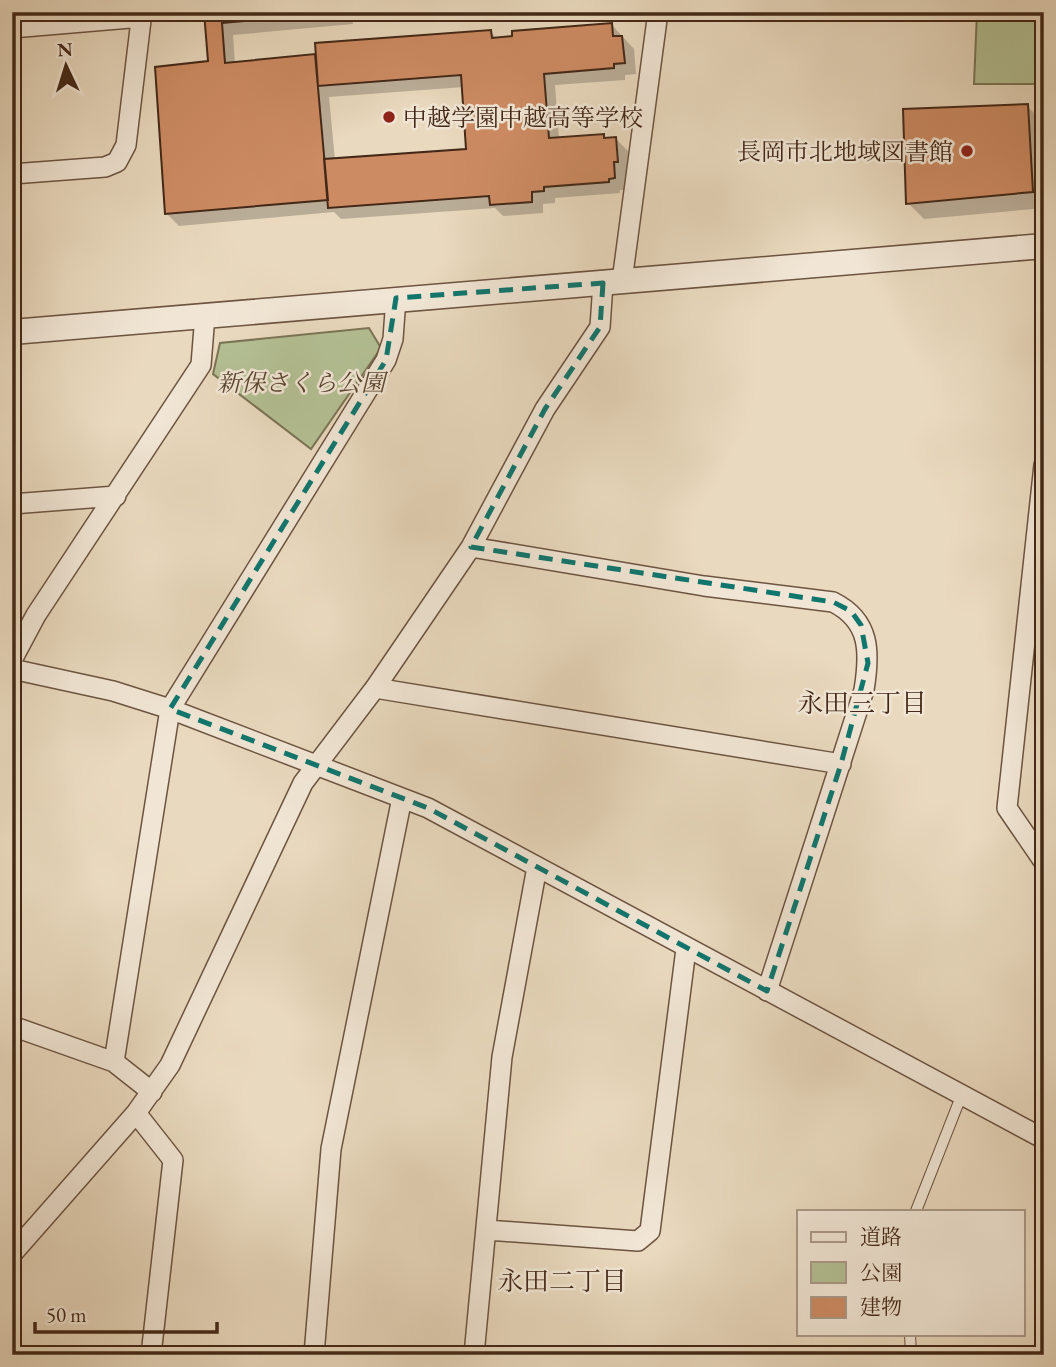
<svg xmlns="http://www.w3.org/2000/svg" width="1056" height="1367" font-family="'EB Garamond','Noto Serif JP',serif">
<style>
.green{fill:#b3c094;stroke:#7b7456;stroke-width:2}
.shadow{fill:#0003;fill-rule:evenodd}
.building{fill:#cd8b63;stroke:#432817;stroke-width:2}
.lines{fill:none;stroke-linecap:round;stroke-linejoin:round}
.service-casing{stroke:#6c5441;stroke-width:12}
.minor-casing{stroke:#6c5441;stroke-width:22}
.tertiary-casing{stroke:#6c5441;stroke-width:27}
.service{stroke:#f1e6d5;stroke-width:10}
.minor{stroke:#f1e6d5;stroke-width:19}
.tertiary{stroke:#f1e6d5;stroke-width:24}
.marked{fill:none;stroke:#0f766e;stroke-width:5;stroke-dasharray:14 9;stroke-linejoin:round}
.poi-dot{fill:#8f2418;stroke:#f1e6d5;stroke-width:2.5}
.labels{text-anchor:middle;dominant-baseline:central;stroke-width:5;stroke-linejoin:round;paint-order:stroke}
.poi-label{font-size:24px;fill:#432817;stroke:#f1e6d5;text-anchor:start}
.park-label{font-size:24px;font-style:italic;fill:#594630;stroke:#f1e6d5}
.neighbourhood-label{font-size:26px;fill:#432817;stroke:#f1e6d5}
</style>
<rect width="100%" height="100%" fill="#e9d9be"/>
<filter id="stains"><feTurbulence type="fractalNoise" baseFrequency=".00286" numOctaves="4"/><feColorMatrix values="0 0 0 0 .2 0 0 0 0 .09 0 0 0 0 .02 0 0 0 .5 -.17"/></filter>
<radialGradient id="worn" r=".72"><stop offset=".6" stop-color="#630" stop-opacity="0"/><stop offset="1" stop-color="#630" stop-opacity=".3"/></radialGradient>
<path class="green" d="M977 12H1044V113L1041 84H974Z
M369 328 381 348 311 449 213 374 220 343Z"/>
<path class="shadow" d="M205 12H352L353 24 233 35 235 64 491 32 497 39 612 25 634 49 636 74 625 75V80L555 85 559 139 603 136 607 140 616 139 628 151 626 190H620V193L555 198V203L543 204V213L503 216 495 208 341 219 334 212 179 226 167 214 210 63ZM464 87 468 150 335 160 329 97Z
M1027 106 1043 122 1044 208 924 219 908 203Z"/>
<path class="building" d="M204 12H342L222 23 225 63 315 54 328 200 165 214 155 67 208 61Z
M612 23 613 36H622L625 63 614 64V68L544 74 549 138 604 134V138L616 137 618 162H614L615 178 609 179V182L544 187V191L532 192V202L490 205 489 196 328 208 324 159 466 149 461 75 318 86 315 43 491 30 492 38 512 36V31Z
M1028 104 1033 192 906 204 903 109Z"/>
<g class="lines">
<defs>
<path id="service" d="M916 1211 962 1094
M910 1334 911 1355"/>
<path id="minor" d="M12 28 142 17
M12 174 105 167 117 162 126 145 142 12
M622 281 658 12
M1044 465 1007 808 1044 862
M12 504 116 496
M471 547 704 586 833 602C871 621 870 653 864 690L767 991
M12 660 36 615 201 365 205 315
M12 669 113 691 170 709 428 808 1044 1139
M375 688 841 764
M12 1026 114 1062 152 1092
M114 1062 170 709 386 360 393 339 396 298
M136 1113 173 1160 151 1355
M487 1230 638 1241 650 1231 686 949
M12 1254 136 1113 170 1065 303 783 375 688 471 547 545 409 600 327 603 283
M314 1355 331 1149 402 798
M474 1355 502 1057 537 867"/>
<path id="tertiary" d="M12 332 1044 246"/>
</defs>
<use href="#service" class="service-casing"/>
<use href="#minor" class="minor-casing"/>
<use href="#tertiary" class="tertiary-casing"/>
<use href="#service" class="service"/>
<use href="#minor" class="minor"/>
<use href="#tertiary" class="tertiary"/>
</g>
<path class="marked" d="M603 283 600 327 545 409 471 547 833 602 851 611 861 625 868 663 841 764 767 991 428 808 170 709 386 360 396 298Z"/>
<g class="poi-dot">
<circle cx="389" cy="117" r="7"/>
<circle cx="967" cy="151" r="7"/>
</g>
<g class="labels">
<g class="poi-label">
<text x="403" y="117">中越学園中越高等学校</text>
<text x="953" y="151" text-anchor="end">長岡市北地域図書館</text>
</g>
<g class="park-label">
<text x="301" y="382">新保さくら公園</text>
</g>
<g class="neighbourhood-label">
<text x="862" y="703">永田三丁目</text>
<text x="562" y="1281">永田二丁目</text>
</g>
</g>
<rect width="1056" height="1367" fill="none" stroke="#e9d9be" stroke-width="42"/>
<rect x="14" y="14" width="1028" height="1339" fill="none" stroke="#432817" stroke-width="3.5"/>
<rect x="21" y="21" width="1014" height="1325" fill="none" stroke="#432817" stroke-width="2"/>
<rect x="797" y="1210" width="228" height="126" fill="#f1e6d5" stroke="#ab9a89" stroke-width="2"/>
<rect x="811" y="1232" width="35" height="10" fill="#f1e6d5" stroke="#ab9a89" stroke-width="2"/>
<text x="860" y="1244" font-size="21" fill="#432817">道路</text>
<rect x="811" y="1262" width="35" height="21" fill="#b3c094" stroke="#ab9a89" stroke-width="2"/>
<text x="860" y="1280" font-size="21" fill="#432817">公園</text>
<rect x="811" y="1297" width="35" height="21" fill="#cd8b63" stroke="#ab9a89" stroke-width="2"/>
<text x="860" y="1314" font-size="21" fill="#432817">建物</text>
<g transform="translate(66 66) rotate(356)" stroke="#f1e6d5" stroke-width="5" paint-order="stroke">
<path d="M0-5L12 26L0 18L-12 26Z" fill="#432817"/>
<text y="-10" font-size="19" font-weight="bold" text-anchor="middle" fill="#432817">N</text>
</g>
<path d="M35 1322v10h182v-10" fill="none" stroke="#432817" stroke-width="3.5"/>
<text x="46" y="1322" font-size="21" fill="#432817" stroke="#f1e6d5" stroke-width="5" paint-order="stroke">50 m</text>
<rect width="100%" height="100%" filter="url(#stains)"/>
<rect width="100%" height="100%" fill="url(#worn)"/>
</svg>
